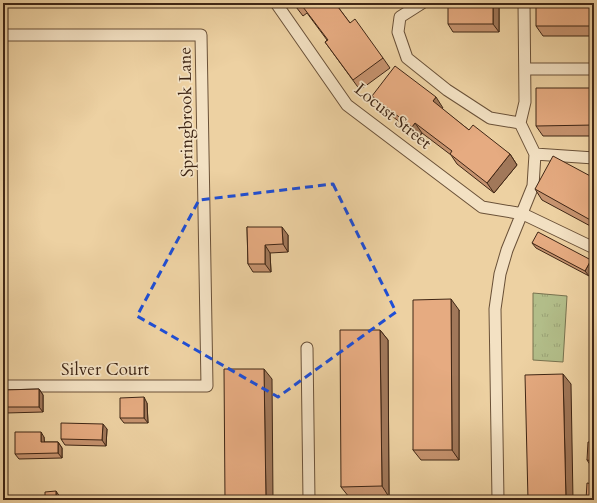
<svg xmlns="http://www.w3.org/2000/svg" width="597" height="503" font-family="Cardo,serif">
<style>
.grass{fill:url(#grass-tufts);stroke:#78724f}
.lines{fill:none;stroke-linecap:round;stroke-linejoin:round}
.street-casing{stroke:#6a5138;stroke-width:13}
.street{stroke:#f3e1c3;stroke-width:11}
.wall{fill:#c6936f;stroke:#3f2615}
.shaded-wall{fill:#a1785a;stroke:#3f2615}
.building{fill:#e6ab81;stroke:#3f2615}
.marked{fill:none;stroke:#1d4ed8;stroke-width:3;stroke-dasharray:8 5;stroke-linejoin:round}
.labels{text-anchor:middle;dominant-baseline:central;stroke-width:3.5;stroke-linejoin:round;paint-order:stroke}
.street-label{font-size:17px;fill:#3f2615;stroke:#f3e1c3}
</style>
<defs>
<pattern id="grass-tufts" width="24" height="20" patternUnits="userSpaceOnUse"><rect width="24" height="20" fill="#b2bd89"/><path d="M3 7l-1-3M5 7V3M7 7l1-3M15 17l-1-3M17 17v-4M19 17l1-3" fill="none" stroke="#9aa275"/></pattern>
</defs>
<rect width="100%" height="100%" fill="#edd1a2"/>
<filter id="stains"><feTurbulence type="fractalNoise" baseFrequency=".005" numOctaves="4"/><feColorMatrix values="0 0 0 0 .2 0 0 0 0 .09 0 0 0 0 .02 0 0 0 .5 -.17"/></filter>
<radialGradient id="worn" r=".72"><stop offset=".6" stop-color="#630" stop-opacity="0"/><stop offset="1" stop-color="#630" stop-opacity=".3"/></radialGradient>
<path class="grass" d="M533 293 567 296 563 362 533 360Z"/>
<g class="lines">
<defs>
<path id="street" d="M276 3 347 105 482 207 523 214 594 248
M422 3 400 17 398 32 407 58 447 90 490 118 520 123
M3 35H201L207 386H3
M525 69H594
M535 154 594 158
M307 348 309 500
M498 500 495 309 500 274 507 250 533 186 535 154 520 123 525 102 524 3"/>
</defs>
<use href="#street" class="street-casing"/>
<use href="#street" class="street"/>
</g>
<path class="wall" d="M293 3H335L350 23 383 58 390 68 360 90 325 42 327 40 307 13 303 16Z
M499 3V32H453L448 24Z
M594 3V36H543L536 26Z
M594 88V136H543L536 126Z
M372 96 443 108 442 109 469 130 510 154 517 165 494 193 457 164 451 155 422 133 419 137 379 106Z
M594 178V228L542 200 535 189Z
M247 227 288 235V252L270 253 271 272H253L248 264Z
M532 243 591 260 594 264V267L589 276 536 248Z
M459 310V460H421L413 450Z
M380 330 388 340 389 497H349L341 487Z
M39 389 43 395V412L6 413 3 408V390Z
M147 403 148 423H124L120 418Z
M107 429 106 446 65 445 61 439Z
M44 437V442H58L62 448V458L19 459 15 454Z
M594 442V466H591L587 460Z"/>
<path class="shaded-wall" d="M493 3H499V32L493 24Z
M436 97 443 108 440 111 433 101Z
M415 123 422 133 419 137 412 127Z
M510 154 517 165 494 193 487 183Z
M282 227 288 235V252L283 244Z
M265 245 270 253 271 272 265 264Z
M591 260 594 264V267L589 276 585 271Z
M451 299 459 310V460L452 450Z
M380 330 388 340 389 497 382 486Z
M264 369 272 379 273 500H266Z
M563 374 571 384 573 500H566Z
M39 389 43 395V412L39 407Z
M144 397 147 403 148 423 144 418Z
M103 424 107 429 106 446 102 440Z
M41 432 44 437 45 448 41 442Z
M58 442 62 448V458L58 453Z
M56 491 60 497V500H56Z"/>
<path class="building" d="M294 3H299L296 6Z
M300 3H335L350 23 355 19 383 58 353 80 325 42 328 40Z
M448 3H493V24H448Z
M536 3H594V26H536Z
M395 66 436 97 433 101 469 130 473 125 510 154 487 183 450 154 452 151 415 123 412 127 372 96Z
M536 88H594V125L536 126Z
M553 156 594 178V222L535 189Z
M247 227H282L283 244 265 245V264H248Z
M538 232 591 260 585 271 532 243Z
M451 299 452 450H413V300Z
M340 330H380L382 486 341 487Z
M224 369H264L266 500H225Z
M563 374 566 500H528L525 375Z
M39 389V407H3V390Z
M144 397V418H120V398Z
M61 423 103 424 102 440 61 439Z
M15 432H41V442H58V453L15 454Z
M588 442H594V461L587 460Z
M587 483 594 484V500H586Z
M56 491V500H36L35 498H45V492Z"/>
<path class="marked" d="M333 184 396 312 278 397 137 316 199 200Z"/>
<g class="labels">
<g class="street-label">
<text transform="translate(186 112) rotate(-91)">Springbrook Lane</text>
<text transform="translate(393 116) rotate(39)">Locust Street</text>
<text x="105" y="369">Silver Court</text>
</g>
</g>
<rect width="597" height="503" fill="none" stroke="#edd1a2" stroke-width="16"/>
<rect x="4" y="4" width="589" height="495" fill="none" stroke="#3f2615" stroke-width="2"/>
<rect x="8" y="8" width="581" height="487" fill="none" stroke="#3f2615"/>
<rect width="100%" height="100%" filter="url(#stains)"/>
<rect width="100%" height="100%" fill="url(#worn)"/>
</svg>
